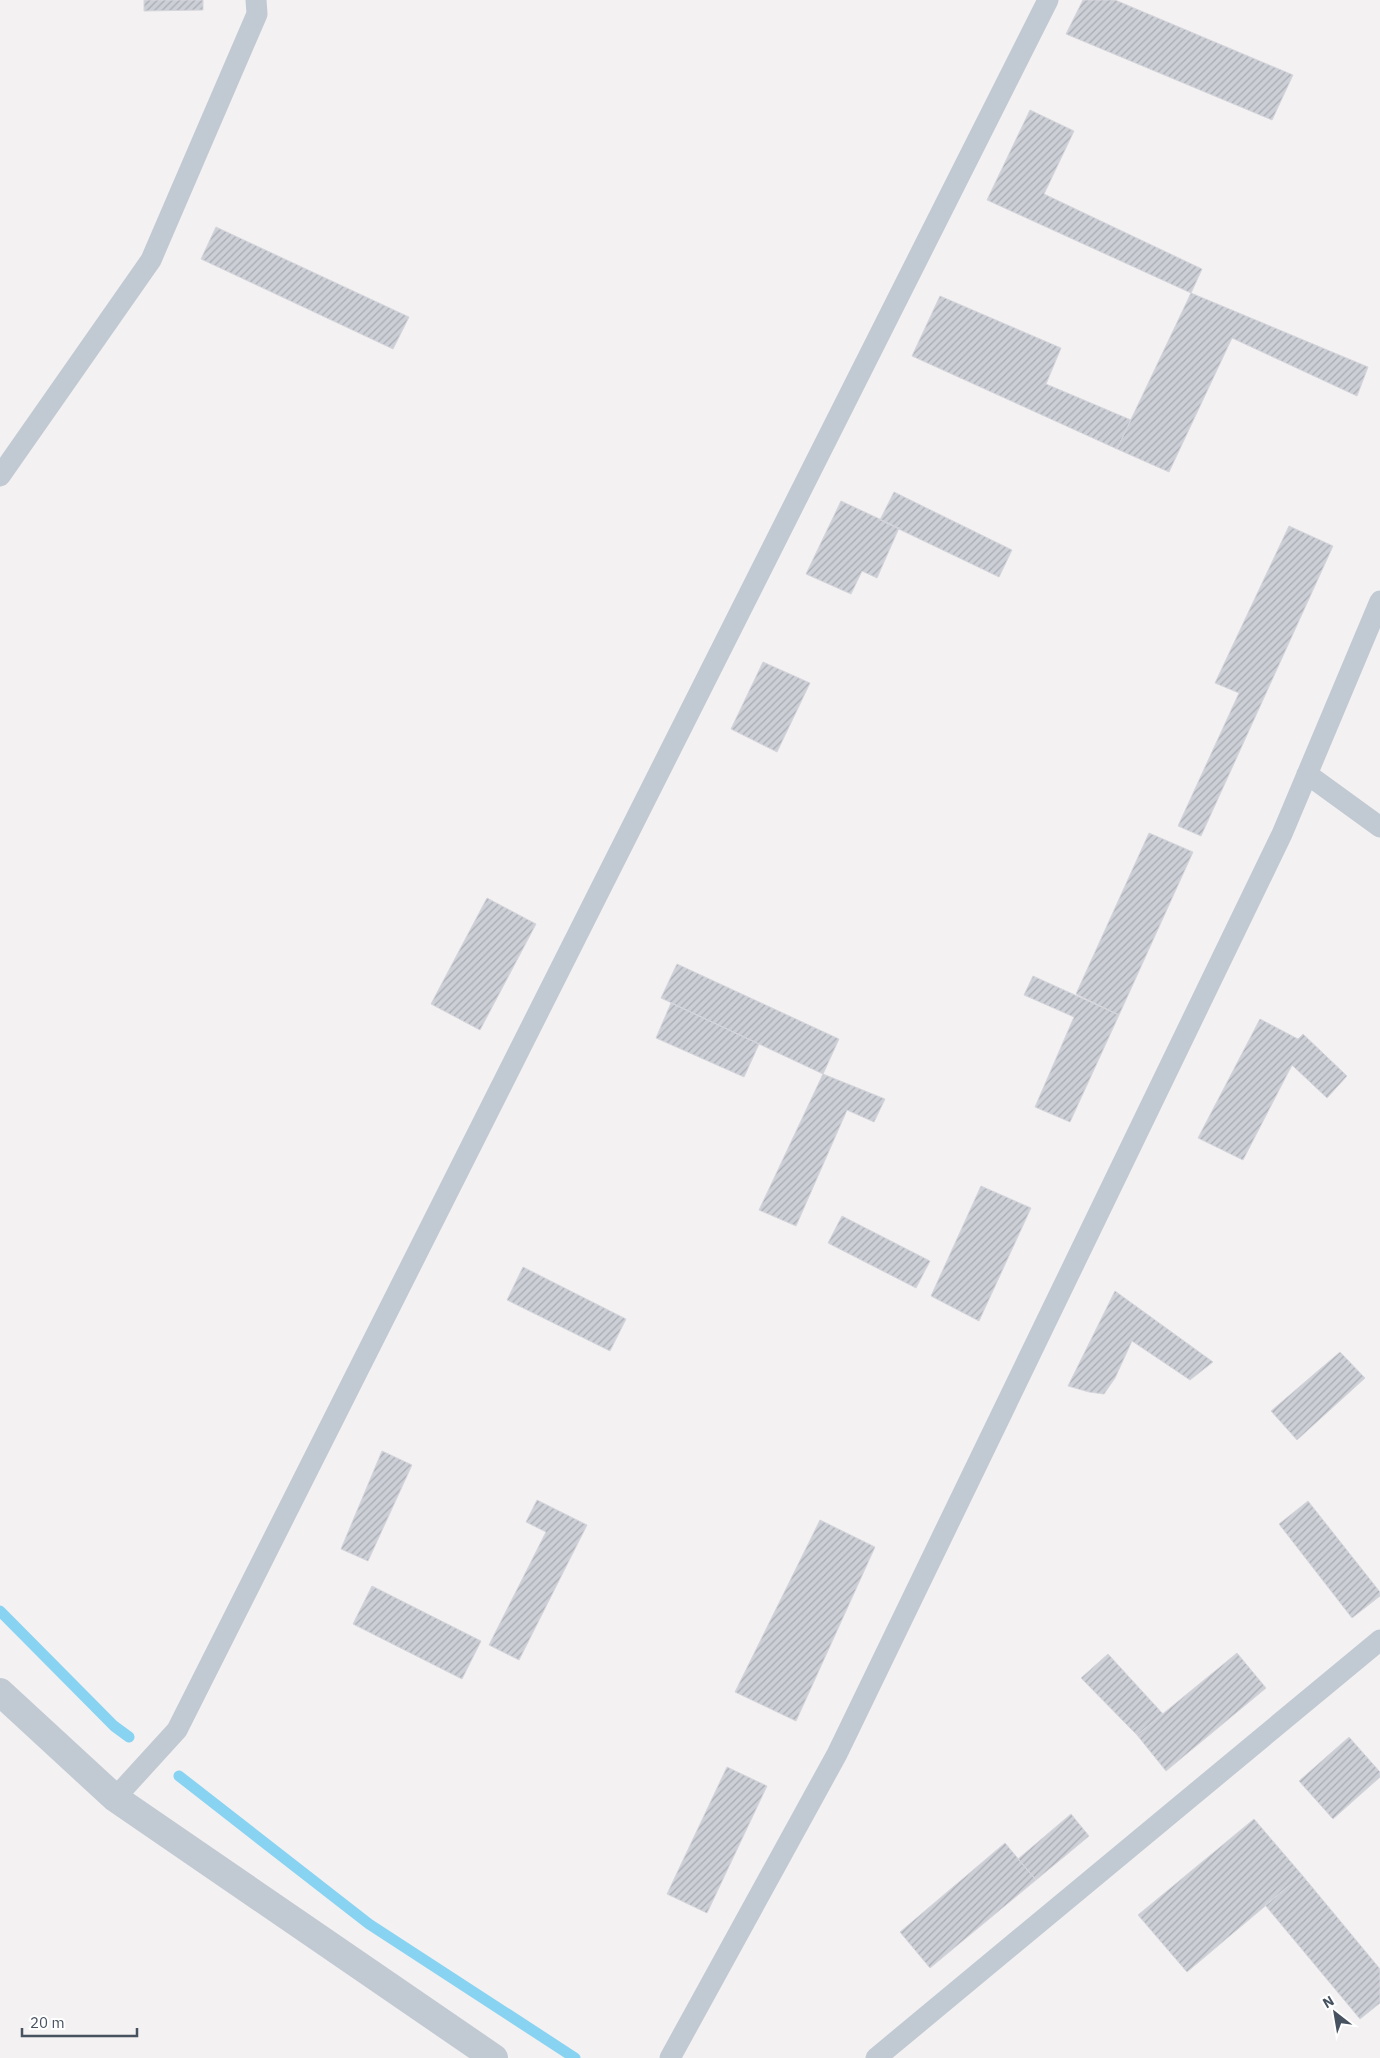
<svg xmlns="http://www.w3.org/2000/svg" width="1380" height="2058" font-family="'IBM Plex Sans',sans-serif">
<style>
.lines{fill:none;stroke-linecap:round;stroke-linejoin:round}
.stream{stroke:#88d3f2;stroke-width:11}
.building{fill:url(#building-hatch);stroke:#d5d6dd}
.service{stroke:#c1cad3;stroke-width:21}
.tertiary{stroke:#c1cad3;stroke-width:28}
</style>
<defs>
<pattern id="building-hatch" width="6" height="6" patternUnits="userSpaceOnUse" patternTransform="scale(1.25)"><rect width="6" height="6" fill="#cdcfd6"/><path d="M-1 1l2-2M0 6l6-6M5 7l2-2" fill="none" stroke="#a8abb1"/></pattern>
</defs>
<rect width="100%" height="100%" fill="#f3f1f1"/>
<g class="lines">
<path class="stream" d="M0 1611 114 1726 129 1737
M179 1776 369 1924 575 2058"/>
</g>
<path class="building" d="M144 0H203V10L144 11Z
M1083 0H1115L1293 75 1272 120 1066 34Z
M1030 110 1074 131 1044 194 1202 269 1191 293 987 200Z
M216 227 409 317 393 349 201 259Z
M1191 293 1368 367 1357 396 1232 338 1169 472 1117 449Z
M940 296 1061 348 1046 384 1131 420 1117 449 912 356Z
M894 492 1012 550 999 577 880 520Z
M841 501 899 528 877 578 862 571 851 594 806 574Z
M1289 526 1333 546 1201 836 1178 826 1239 693 1215 683Z
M763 662 810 683 777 752 731 729Z
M1149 833 1193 852 1119 1015 1076 994Z
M487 898 536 924 480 1030 431 1004Z
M677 964 839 1039 823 1074 661 998Z
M1033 976 1119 1015 1070 1122 1035 1107 1074 1017 1024 995Z
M671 1003 759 1044 744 1077 656 1038Z
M1260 1019 1298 1039 1303 1034 1347 1076 1327 1098 1292 1065 1243 1160 1198 1138Z
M823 1074 885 1099 874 1122 847 1110 796 1226 759 1210Z
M981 1186 1031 1208 979 1321 931 1296Z
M842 1216 930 1261 916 1288 828 1243Z
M523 1267 626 1319 610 1351 507 1300Z
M1115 1291 1213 1362 1190 1380 1132 1341 1115 1378 1104 1394 1089 1392 1068 1386Z
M1340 1352 1365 1378 1297 1440 1271 1411Z
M382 1451 412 1465 368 1561 341 1549Z
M537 1500 587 1525 519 1660 489 1645 546 1532 526 1522Z
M1308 1501 1380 1592V1596L1352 1618 1279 1524Z
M820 1520 875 1547 796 1721 735 1692Z
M372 1586 481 1641 462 1679 353 1624Z
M1237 1653 1266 1688 1166 1771 1137 1735Z
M1108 1654 1163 1714 1137 1735 1081 1678Z
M1349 1737 1380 1772V1777L1333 1819 1299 1781Z
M727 1767 767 1786 707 1913 667 1894Z
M1071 1814 1089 1836 1036 1880 1018 1859Z
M1254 1819 1302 1875 1187 1972 1138 1915Z
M1005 1843 1036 1880 930 1968 900 1932Z
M1302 1875 1380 1969V2003L1360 2019 1265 1905Z"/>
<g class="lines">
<path class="service" d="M0 476 151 260 257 14 256 0
M1307 774 1380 827
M115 1798 177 1730 1048 0
M670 2058 837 1754 1282 834 1380 601
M876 2058 1380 1640"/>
<path class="tertiary" d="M0 1692 115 1798 494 2058"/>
</g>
<g transform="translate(1335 2013) rotate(329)" stroke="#ffffff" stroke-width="4" paint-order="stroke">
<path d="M0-4L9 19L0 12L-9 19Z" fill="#475260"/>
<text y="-8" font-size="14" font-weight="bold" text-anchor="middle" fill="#475260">N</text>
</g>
<path d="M22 2028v8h115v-8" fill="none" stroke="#475260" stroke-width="2.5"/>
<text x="30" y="2028" font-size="15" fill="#475260" stroke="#ffffff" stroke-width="4" paint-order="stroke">20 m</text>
</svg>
